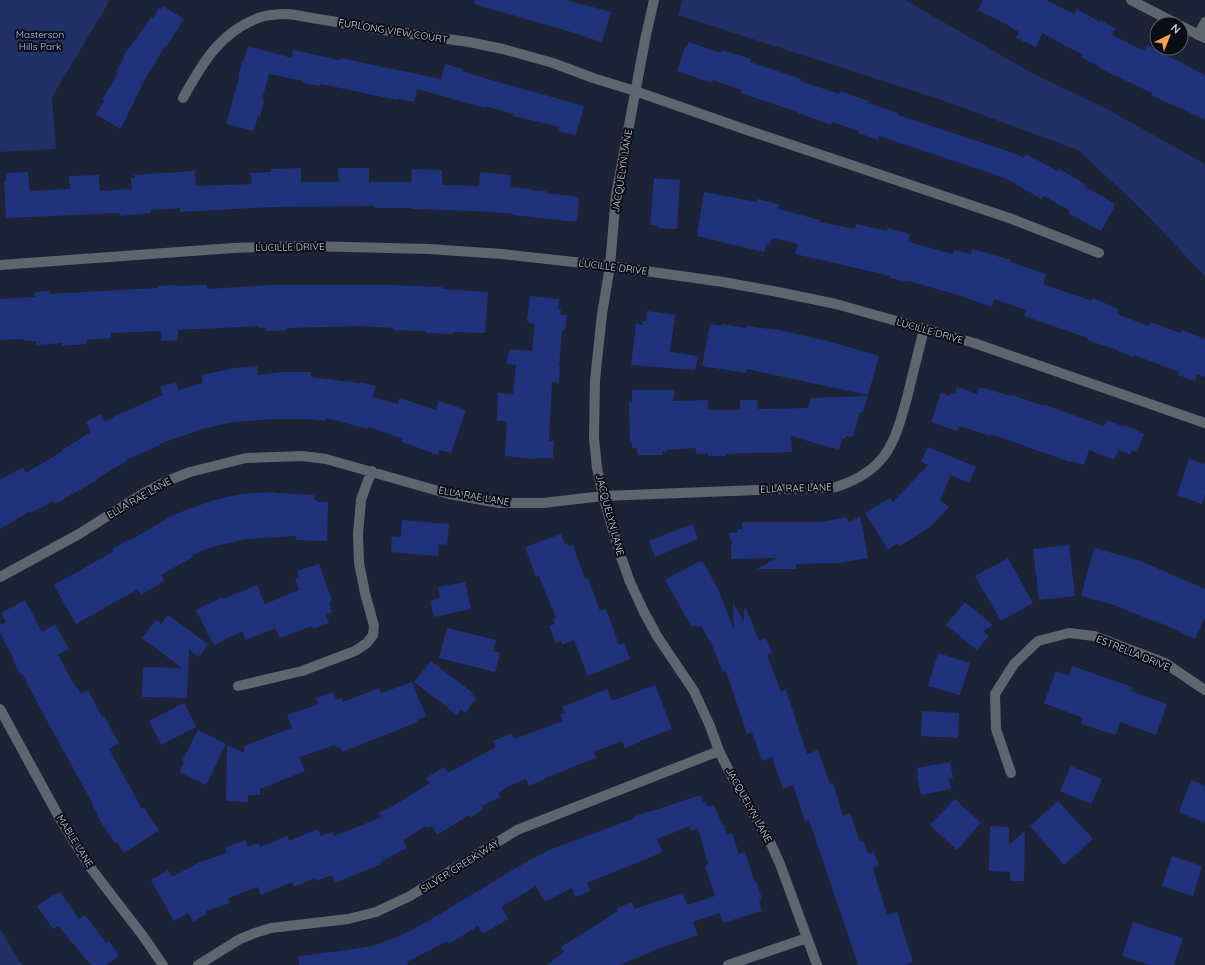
<svg xmlns="http://www.w3.org/2000/svg" width="1205" height="965" font-family="Quicksand,sans-serif">
<style>
.green{fill:#213066}
.building{fill:#21327c}
.lines{fill:none;stroke-linecap:round;stroke-linejoin:round}
.minor{stroke:#60646e;stroke-width:10}
.labels{text-anchor:middle;dominant-baseline:central;stroke-width:4;stroke-linejoin:round;paint-order:stroke}
.street-label{font-size:10px;fill:#cfd4e0;stroke:#0a0d15}
.park-label{font-size:10px;fill:#b6c6f1;stroke:#0a0d15}
</style>
<rect width="100%" height="100%" fill="#1c2336"/>
<path class="green" d="M0 0H110L52 97 56 149 0 152Z
M683 0H905L1030 72 1109 110 1205 164V276L1139 207 1078 150 942 100 678 15Z
M0 929 20 962 23 965H0Z"/>
<path class="building" d="M475 0H566L611 12 602 42 585 37V36L474 4Z
M983 0H1046L1074 14 1077 9 1100 22V20L1116 29 1112 35 1144 51 1147 45 1205 75V120L1174 105V106L1151 95 1152 93 1099 68 1100 67 1081 57 1083 55 1042 33 1036 47 1016 38 1019 32 1010 27V26L978 10Z
M163 6 184 19 166 47 165 46 141 86H142L134 100 135 101 127 114 128 115 120 129 96 114 104 101 102 100 118 73 116 72 124 58 123 57 132 43H133L151 17 153 18 159 8 161 9Z
M688 42 721 53 722 50 751 59 750 62 801 79 800 81 839 94 840 91 869 101 868 103 898 113V115L1016 154 1024 158 1026 154 1058 171 1059 169 1085 184 1084 186 1115 204 1113 207 1114 208 1101 231 1068 213 1070 211 1044 196 1042 199 1005 178 879 136 878 140 859 133V131L832 122 831 125 798 113V112L741 93 742 90 713 80 712 83 677 71 685 47H687Z
M248 46 292 58 293 50 340 60V58L441 79 445 64 463 69 462 71 477 76 584 106 576 135 558 131 560 127 513 116 514 114 485 106V108L417 89 414 102 398 99 397 100 321 84 320 86 303 83V81L269 74 262 99 264 100 260 117 258 116 254 131 226 124 239 78H238L242 61H244Z
M301 168V182H339L338 168H369V182H411L412 169 442 170V185L479 186 480 172 511 175 510 187 531 189V190L546 191 545 193 579 197 577 222 513 215 514 214 477 211 411 209V208H375V206L272 207 180 212V208L151 210V213L120 216V213L6 218 4 182H6V173L28 172 30 191 70 189 69 176 99 175 100 191 132 189 131 178H135L134 175 195 171 196 186 252 184 251 173 271 172V169Z
M654 178 680 180 677 229 658 228V226L650 225Z
M704 192 757 202V199L779 204 778 209 820 220 819 222 855 229 856 224 887 231 888 228 910 234 908 242 953 254 954 250 971 254 972 249 1011 260 1010 262 1046 274 1043 284 1092 301 1093 298 1118 309 1117 314 1149 326 1150 322 1181 333 1182 330 1205 339V377L1197 374 1195 381 1178 375 1179 372 1134 355 1133 357 1117 351V350L1087 340 1088 338 1024 316 1026 310 994 299 992 307 955 294 908 281V282L890 278 891 276 795 254 798 244 772 238 770 245 766 244 764 252 697 236Z
M175 285V286L207 285V289L272 285H388L442 287V289L488 292 485 333 453 332V334L426 333V331L393 330V328L360 326 287 328V330L266 331 265 327 259 328V326L178 330V340L162 341 161 331 111 333V338L86 340 87 344 62 346V343L36 345V341H25L24 339 0 340V299L35 297V292L50 291V294L158 288V286Z
M530 296 559 299 558 309H561L560 314 567 315 565 331H562L559 366H560L559 383 552 382 549 441H554L553 458H536V459L505 456 507 421H497L498 393 513 394 516 365 507 364 509 349 532 351 535 324 529 323V321H527Z
M647 311 675 315 670 352 698 356 695 370 631 365 636 324 642 325 643 321H646Z
M710 324 722 326V324L746 328V326L779 330 831 342 879 356 868 395 747 369 746 373 702 366Z
M257 366 258 375 283 372H311V377L360 383V382L376 386 373 397 398 404 400 398 436 410 439 401 466 410 451 453 439 450 438 455 402 442 403 439 369 427 368 429 326 418V421L308 419H275L233 422 202 429 159 444 160 445 126 460 127 461 96 479 97 480 55 504 53 501 31 513 30 511 0 529V480L23 467 26 473 63 451 62 450 91 432 86 422 101 414 105 422 115 416 163 395 160 387 176 382 179 390 203 383 201 375 235 368Z
M957 387 977 394 979 387 1011 396 1012 395 1044 406 1045 405 1104 426 1107 420 1124 427 1125 425 1144 434 1137 452 1132 450 1130 455 1119 450 1114 460 1089 450 1084 465 1071 461 1070 462 991 434V436L959 426 957 431 931 422 941 393 950 396 951 393 955 394Z
M632 390H675L673 401 708 400V410H740V400H757L758 409 808 408 811 398 868 396 863 412H860L853 437 846 436 845 439H842L839 450 791 436 792 452 726 454V456H708V453L696 454V448L666 450V452L662 451 663 455H638L637 448H632V443H630L629 402H632Z
M928 447 976 467 969 483 951 475 940 500 949 507 930 527 900 546 898 543 888 550 865 513 890 498 893 502 928 465 921 462Z
M1189 459 1205 464V494L1202 504 1177 495Z
M275 492V493L314 495V500H317V502H328L327 541 296 540V536L247 539 212 547 192 555 193 557 161 575 164 581 141 595 138 589 76 624 54 585 114 551 112 549 128 540 129 541 173 515 211 501 241 494Z
M860 516 868 558 839 563 796 564V569H757L777 558 731 559V544L733 543 728 533 738 532V529H742V522H822L847 517 848 523Z
M402 520 449 524 447 545 439 544 438 556 391 552 392 536 401 537Z
M692 524 698 539 655 557 649 541Z
M561 534 565 544 567 543 568 546 573 545 585 579 588 578 600 611 606 609 619 645 624 643 630 659 588 676 574 640 562 645 561 641 556 643 549 626 555 624 553 619 556 618 539 576 536 577 525 547Z
M1069 545 1075 596 1039 600 1033 549Z
M1094 548 1138 560 1205 589V618L1195 639 1156 621 1155 622 1114 605 1081 596Z
M1008 558 1033 603 1001 621 975 576Z
M698 562H703L718 589 734 630 733 603 744 622V609L746 608 759 641 766 638 772 653 767 655 781 692 786 690 807 754 818 750 830 784 833 783 843 816 850 813 860 842 863 841 868 854 874 852 879 866 873 868 887 915 897 912 913 962 904 965H858L821 855 809 820 805 821 793 785 783 789 772 757 762 761 752 732 747 734 726 671 723 672 712 645 701 626 698 628 696 625 692 627 665 580Z
M319 564 332 601 329 602 332 612 326 614 329 623 313 629 312 626 280 638 275 628 246 640 242 631 214 645 196 610 223 597V599L257 585 265 604 299 590 295 579 299 577 297 571Z
M465 582 471 609 434 617 430 601 440 598 438 587Z
M25 600 42 632 55 624 69 649 58 655 76 688 77 687 81 694 88 690 102 717 104 716 119 743 109 749 142 809 144 807 159 830 124 853 117 842 115 843 97 816 98 815 91 802H92L40 708 23 675H21L12 659H14L0 633V625L6 622 1 613Z
M965 602 993 625 983 631 989 636 977 650 946 625Z
M168 615 208 644 199 657 189 650 187 698 142 697 143 667 182 668 142 638 156 620 161 624Z
M447 628 496 640 493 651 500 653 495 672 439 658Z
M938 653 970 663 960 695 928 686Z
M431 661 473 693 472 695 476 698 465 713 461 710 457 715 414 682Z
M1072 666 1132 687 1131 691 1167 704 1156 735 1120 722 1116 735 1081 724 1083 718 1044 703 1056 671 1068 676Z
M412 682 426 716 417 720 418 722 342 752 340 747 336 748 335 745 299 757 305 771 260 789V795H248V802L226 801 227 745 244 753V746L292 728 287 715 319 704 316 698 333 692 336 700 342 698 343 702 379 688 381 693Z
M655 685 672 729 640 741V742L625 748 622 741 593 752 596 758 545 778V779L529 786 526 779 511 785 498 793 500 797 482 806 484 809 470 818 469 815 437 835 432 826 427 828 426 826 403 840 407 848 380 862 381 864 335 883 332 875 316 881 315 878 294 887 292 882 261 895 258 887 228 898 230 903 206 911 207 914 193 922 188 913 174 921 151 880 168 870 172 877 200 862 227 853 225 848 245 840 248 847 259 843 260 847 287 836 289 841 318 829 321 836 333 832 334 836 365 824 381 817 379 813 393 806 430 783 426 778 444 767 448 773 496 747 493 741 512 733 514 739 563 721 560 714 565 713 562 707 607 689 612 701Z
M184 703 196 727 161 745 149 721Z
M922 711 959 713 958 738 921 736Z
M198 730 226 744 206 785 179 772 184 762 182 761Z
M950 762 953 778 949 779 951 789 921 795 917 775H919L917 768Z
M1071 766 1102 779 1091 804 1060 791Z
M1191 780 1205 786V823L1179 812Z
M701 795 703 803 706 802 708 807 714 805 722 825H724L727 835 732 833 739 854 745 852 755 883H757L762 899 759 900 762 911 723 923 719 913 693 922 698 935 663 947 620 965H547L564 952 561 947 618 911 617 908 632 902 635 909 646 905 683 893 687 905 715 896 705 866 708 864 698 828 691 831 690 826 657 839 663 852 587 883 590 891 575 897 572 888 545 902 536 886 501 907 508 919 483 934 478 926 449 944 447 941 407 962 408 965H299V956L333 952 372 946 400 936 425 923 526 862 549 850 635 818 634 817 649 811V812Z
M955 799 981 823 957 850 930 825Z
M1058 801 1093 839 1064 865 1030 826Z
M990 826 1009 827V845L1025 831 1024 881H1010V872L989 871Z
M1172 856 1202 866 1193 896 1162 886Z
M60 892 79 919 85 915 106 943 109 941 119 956 106 965H91L58 926 53 929 37 906 55 894 56 895Z
M1133 922 1183 938 1174 965H1150L1122 956Z"/>
<g class="lines">
<path class="minor" d="M654 0 645 40 616 195 610 266 602 314 595 380 594 438 597 468 603 496 620 554 630 582 644 612 657 636 694 691 710 726 719 751 730 773 771 844 780 864 817 965
M1131 0 1177 24
M1181 26 1205 38
M1198 35 1205 22
M183 98C202 64 219 33 258 18 268 14 279 14 289 14L383 30 469 42 503 49 553 63 593 78 635 91 747 130 1012 219 1099 253
M0 265 233 248 306 246 429 249 502 254 610 266 723 282 778 292 836 304 974 343 1205 423
M0 577 79 534 144 493 167 481 190 472 246 458 302 456 326 459 449 494 499 503H543L603 496 836 487C888 470 895 442 908 394 913 372 919 350 924 329
M238 686 302 671 355 651 367 643 373 635 374 626 365 593 359 563 358 534 361 500 367 483 372 471
M0 709 59 817 74 842 93 871 143 936 163 965
M1011 773 996 729 995 694 1014 664 1038 641 1069 633 1094 636 1165 663 1205 690
M198 965 240 939 255 933 271 928 348 919 376 912 410 896 517 830 719 751
M728 965 807 938"/>
</g>
<g class="labels">
<g class="street-label">
<text transform="translate(393 31) rotate(9)">FURLONG VIEW COURT</text>
<text transform="translate(622 171) rotate(-81)">JACQUELYN LANE</text>
<text transform="translate(290 247) rotate(-1)">LUCILLE DRIVE</text>
<text transform="translate(613 267) rotate(7)">LUCILLE DRIVE</text>
<text transform="translate(930 331) rotate(16)">LUCILLE DRIVE</text>
<text transform="translate(796 488) rotate(-2)">ELLA RAE LANE</text>
<text transform="translate(474 496) rotate(10)">ELLA RAE LANE</text>
<text transform="translate(139 498) rotate(-30)">ELLA RAE LANE</text>
<text transform="translate(610 515) rotate(75)">JACQUELYN LANE</text>
<text transform="translate(1133 653) rotate(22)">ESTRELLA DRIVE</text>
<text transform="translate(749 805) rotate(61)">JACQUELYN LANE</text>
<text transform="translate(75 841) rotate(58)">MABLE LANE</text>
<text transform="translate(460 866) rotate(-32)">SILVER CREEK WAY</text>
</g>
<g class="park-label">
<text x="40" y="34">Masterson<tspan x="40" dy="12">Hills Park</tspan></text>
</g>
</g>
<g transform="translate(1169 36) rotate(43)"><circle r="19" fill="#0a0d15" stroke="#595d66"/>
<path d="M0-3L7 15L0 10L-7 15Z" fill="#fa9f4f"/>
<text y="-6" font-size="11" font-weight="bold" text-anchor="middle" fill="#cfd4e0">N</text>
</g>
</svg>
